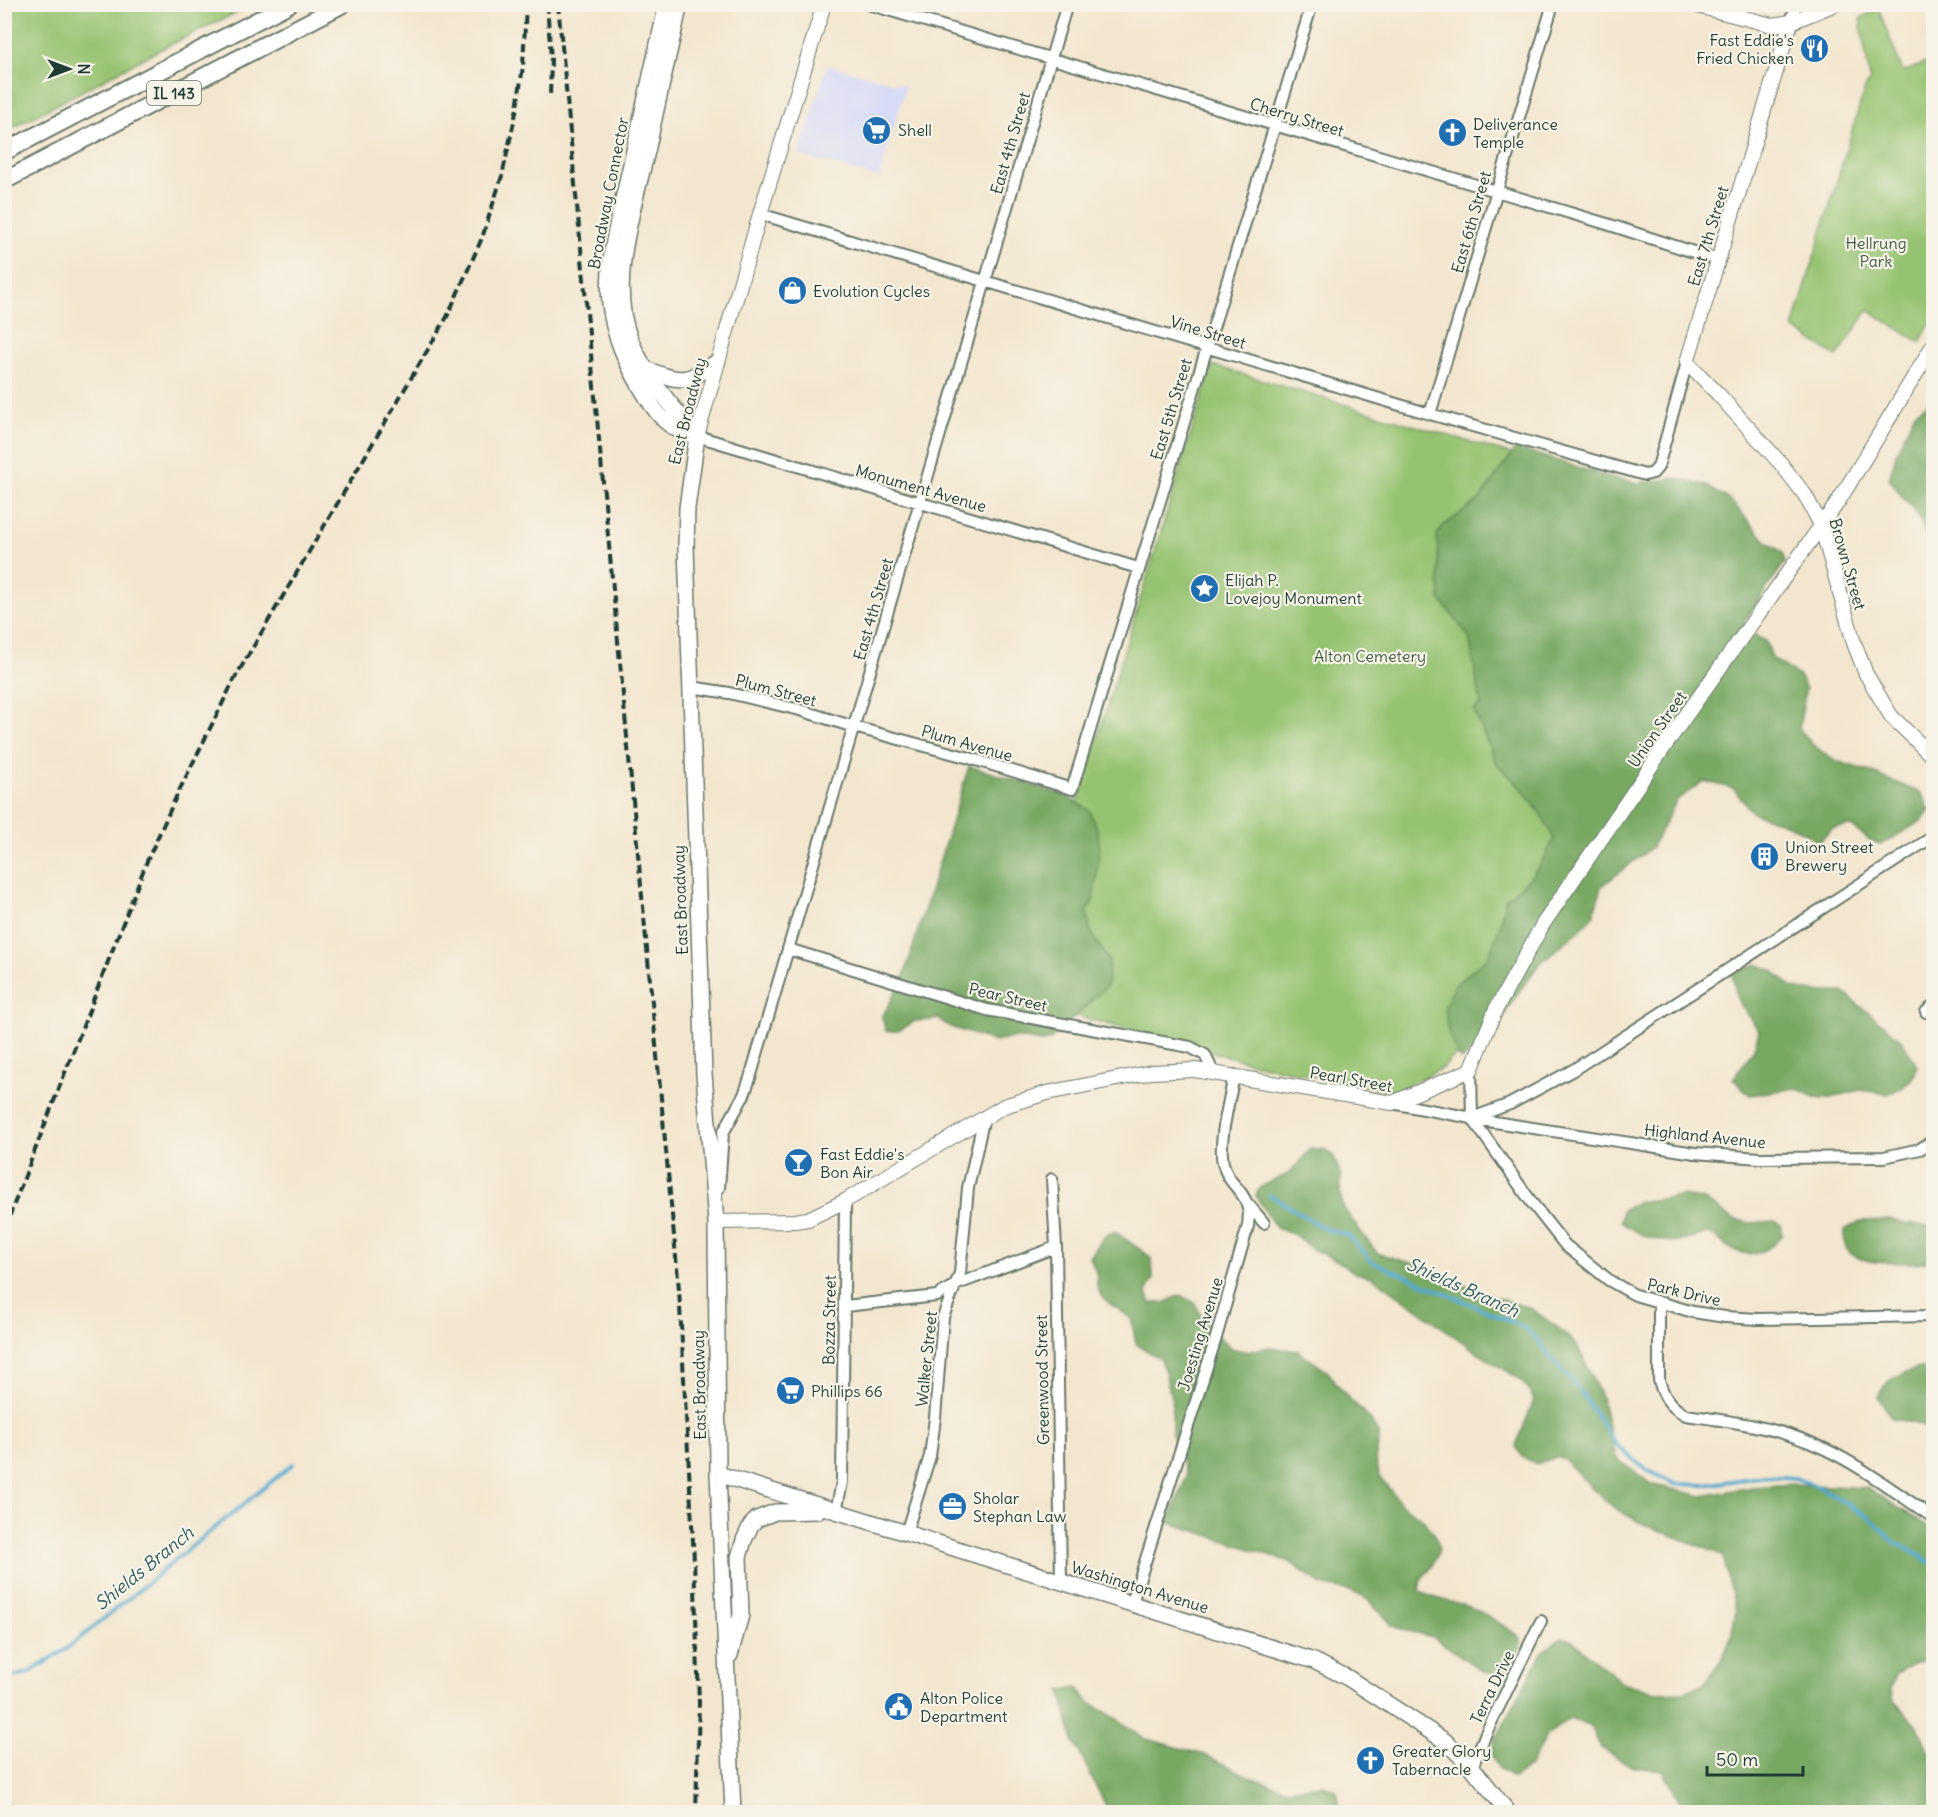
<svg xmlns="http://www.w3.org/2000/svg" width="1938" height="1817" font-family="Delius,sans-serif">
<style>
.built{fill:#d4d8f9}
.green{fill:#96c371;stroke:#5a8052;stroke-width:1.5}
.forest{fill:#78a963;stroke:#4c734c;stroke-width:1.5}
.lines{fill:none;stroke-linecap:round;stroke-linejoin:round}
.stream{stroke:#52a9cf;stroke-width:4}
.minor-casing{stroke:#69786a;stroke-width:14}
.tertiary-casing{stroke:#69786a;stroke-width:16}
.secondary-casing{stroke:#69786a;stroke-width:18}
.trunk-casing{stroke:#69786a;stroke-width:20}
.minor{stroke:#fff;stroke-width:10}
.tertiary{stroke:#fff;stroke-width:14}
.secondary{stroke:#fff;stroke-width:15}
.trunk{stroke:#fff;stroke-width:16}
.rail{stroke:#1f3d34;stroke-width:4;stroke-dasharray:9 4.5;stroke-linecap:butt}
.labels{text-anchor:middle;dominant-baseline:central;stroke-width:4.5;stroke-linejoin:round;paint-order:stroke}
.shield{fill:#f7f3e8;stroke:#60746a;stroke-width:1.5}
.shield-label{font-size:15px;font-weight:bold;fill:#1f3d34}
.poi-label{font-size:16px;fill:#1f3d34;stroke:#f7f3e8;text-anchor:start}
.street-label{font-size:16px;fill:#1f3d34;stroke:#f7f3e8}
.park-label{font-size:16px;fill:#3d5e43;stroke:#f7f3e8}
.water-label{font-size:18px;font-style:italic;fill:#2e5d62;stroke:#f7f3e8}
</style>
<rect width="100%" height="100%" fill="#f7f3e8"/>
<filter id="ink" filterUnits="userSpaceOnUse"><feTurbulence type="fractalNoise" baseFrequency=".0167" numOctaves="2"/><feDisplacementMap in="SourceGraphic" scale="12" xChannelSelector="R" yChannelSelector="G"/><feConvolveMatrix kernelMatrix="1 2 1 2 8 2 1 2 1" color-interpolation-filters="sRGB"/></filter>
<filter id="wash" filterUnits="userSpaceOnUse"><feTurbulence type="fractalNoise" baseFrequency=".008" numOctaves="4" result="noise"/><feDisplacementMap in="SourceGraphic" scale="24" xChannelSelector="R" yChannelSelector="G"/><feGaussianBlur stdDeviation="1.35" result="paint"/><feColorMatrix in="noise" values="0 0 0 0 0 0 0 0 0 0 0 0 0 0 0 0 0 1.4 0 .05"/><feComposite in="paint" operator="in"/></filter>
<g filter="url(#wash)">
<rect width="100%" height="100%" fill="#f3e6ce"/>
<path class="built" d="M827 65 906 86 879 178 799 155Z"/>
<path class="green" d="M5 4H252V5L157 51 5 132Z
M1878 8 1903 72 1933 60V319L1920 342 1868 310 1837 357 1793 328 1864 91 1870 79 1860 19Z
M1212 365 1658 498 1589 763 1470 1039 1444 1067 1393 1093 1257 1064 1017 1000Z"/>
<path class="forest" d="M1933 400V577L1932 573 1933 555 1918 514 1904 499 1889 479 1897 451 1915 412Z
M1516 448 1609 477 1639 483 1674 478 1705 485 1730 500 1766 541 1782 552 1785 562 1743 623 1759 638 1766 641 1772 658 1799 676 1806 689 1799 728 1811 743 1833 760 1868 771 1921 793 1930 810 1923 820 1881 845 1868 839 1851 826 1833 828 1819 842 1796 828 1752 812 1734 789 1704 781 1677 800 1652 847 1601 887 1594 915 1580 930 1539 964 1511 1003 1495 1032 1462 1060 1456 1054 1447 1027 1445 1006 1455 985 1488 957 1499 928 1506 898C1531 880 1541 867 1554 839L1542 816 1523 790 1496 763 1474 711 1481 704 1469 637 1440 599 1437 535 1443 526 1480 499Z
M969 766 1064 795 1089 810 1097 828 1100 849 1093 901 1087 911 1090 930 1109 961 1107 986 1050 1040 1042 1042 1014 1037 996 1042 948 1026 939 1019 915 1021 898 1031H886L882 1017 904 976Z
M1757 964 1773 971 1793 988 1817 992H1843L1902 1040 1917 1066 1914 1076 1901 1089 1887 1094 1860 1090 1830 1098 1814 1097 1796 1088 1750 1095 1733 1079 1754 1049 1759 1031 1737 999 1732 973Z
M1311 1148 1326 1150 1334 1157 1341 1176 1340 1193 1344 1209 1377 1253 1428 1268 1485 1294 1530 1308 1556 1326 1577 1345 1601 1397 1616 1458 1651 1484 1702 1496 1751 1487 1794 1484 1867 1488 1933 1529V1659L1915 1662 1895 1675 1890 1689 1894 1701 1917 1725 1933 1760V1812H1702L1680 1802 1663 1770 1633 1767 1601 1748 1591 1727 1570 1718 1546 1736 1530 1766 1513 1778 1499 1769 1490 1752 1494 1742 1543 1651 1562 1638 1571 1639 1590 1656 1622 1682 1656 1693 1684 1692 1705 1683 1723 1657 1731 1638 1736 1611 1723 1556C1689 1540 1652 1531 1620 1511 1603 1501 1580 1475 1565 1460L1556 1457 1537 1464 1522 1457 1516 1446 1534 1400C1525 1376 1497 1367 1478 1353 1442 1328 1408 1301 1372 1277L1355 1273 1338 1261 1312 1249 1295 1235 1276 1228 1256 1196C1260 1182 1276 1181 1287 1174 1297 1167 1304 1157 1311 1148Z
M1683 1196 1704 1200 1733 1219 1750 1223 1775 1221 1781 1225 1783 1235C1767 1253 1748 1260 1726 1246 1720 1241 1716 1235 1707 1234 1702 1233 1695 1238 1690 1239 1663 1246 1643 1238 1621 1222L1622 1210 1638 1202Z
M1893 1220 1905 1224 1933 1226V1265L1928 1262C1908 1262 1852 1269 1845 1245 1844 1241 1845 1235 1845 1230L1860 1221Z
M1110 1233H1117L1152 1258 1153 1279 1146 1292 1151 1303H1164L1180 1295 1195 1303 1205 1323 1231 1348 1247 1352 1269 1347 1298 1351 1328 1372 1344 1393 1370 1419 1378 1433 1379 1442 1375 1459 1380 1477 1402 1505 1424 1520 1436 1536 1439 1550 1432 1567 1421 1579 1419 1591C1435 1601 1452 1600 1470 1607 1487 1614 1504 1626 1520 1637V1649L1509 1667 1501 1674 1495 1675 1481 1670 1433 1637 1403 1630 1392 1625 1370 1601 1351 1591 1321 1585 1290 1562 1168 1522 1187 1476 1172 1434V1401L1165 1372 1159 1358 1136 1344 1131 1318 1103 1299 1097 1287V1275L1090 1257 1103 1238Z
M1919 1368 1933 1372V1435L1920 1425 1892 1418 1878 1397C1888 1376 1898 1375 1919 1368Z
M1078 1687 1087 1701 1117 1719 1143 1738 1205 1755 1252 1778 1287 1789 1322 1785 1337 1790 1339 1812H1109L1072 1738 1061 1690Z"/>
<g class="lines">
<path class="stream" d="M4 12 15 4
M1270 1195 1325 1229 1348 1235 1371 1261 1523 1327 1538 1340 1554 1362 1576 1385 1617 1446 1645 1469 1675 1484 1705 1485 1765 1476 1795 1478 1819 1487 1870 1518 1896 1543 1913 1551 1934 1565
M4 1679 29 1673 69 1647 293 1464
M4 1803 15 1812"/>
</g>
</g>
<g filter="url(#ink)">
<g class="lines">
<defs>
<path id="minor" d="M868 4 1607 224 1718 260
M1791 22 1796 4
M760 214 1430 414 1645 475 1653 473 1658 467 1687 362
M1430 414 1553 4
M697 436 1138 568
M691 687 729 693 800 710 854 727 966 757 1072 789 1312 4
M788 949 987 1010 1190 1047 1205 1055 1213 1072
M1926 1012 1934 1005
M1471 1070 1472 1118
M1392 1103 1472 1118 1510 1104 1573 1070 1934 836
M1472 1118 1532 1203 1565 1245 1610 1281 1635 1295 1693 1312 1725 1317 1758 1319 1934 1316
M1475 1119 1695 1153 1760 1158 1884 1157 1920 1149 1934 1140
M1052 1179 1056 1247 1061 1581
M719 1188 723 1133 744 1095 750 1078 1067 4
M1248 1204 1264 1223
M1659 1303V1380C1663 1396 1670 1407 1686 1415 1730 1421 1775 1427 1816 1445 1858 1463 1896 1493 1934 1518
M845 1306 937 1296 955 1285 1056 1247
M836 1512 842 1482 845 1201
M906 1533 930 1456 935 1418 943 1317 960 1273 968 1188 984 1117
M1132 1603 1215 1341 1248 1226C1253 1189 1229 1191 1223 1163 1218 1141 1230 1099 1234 1075
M1472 1767 1486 1733 1541 1621"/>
<path id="tertiary" d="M1690 4 1772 25 1791 22 1835 4
M1791 22 1687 362 1719 395 1782 465 1805 495 1821 525 1854 643 1866 674 1891 716 1934 758
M697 436 760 214 824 4
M716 1222 795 1221 808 1219 845 1201 1004 1106 1047 1093 1152 1072 1195 1070 1392 1103 1471 1070 1496 1009 1543 924 1682 721 1838 502 1934 344"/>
<path id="secondary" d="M667 4C654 61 642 117 629 173 620 216 606 259 610 303 613 336 627 364 643 391 657 415 669 431 697 436
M680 4C669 52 658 99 648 147 635 203 607 282 630 339 646 377 670 404 697 436
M646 369C681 383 686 383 717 362
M697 436 687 508 686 547 704 1074 716 1222 718 1474 733 1812
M718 1474 1314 1661 1348 1678 1445 1741 1472 1767 1508 1812
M730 1655 741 1615 739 1557 744 1540 751 1525 757 1519 775 1512 817 1511"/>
<path id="trunk" d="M4 152 289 4
M4 181 343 4"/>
</defs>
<use href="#minor" class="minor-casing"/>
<use href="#tertiary" class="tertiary-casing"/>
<use href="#secondary" class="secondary-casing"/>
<use href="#trunk" class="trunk-casing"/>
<use href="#minor" class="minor"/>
<use href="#tertiary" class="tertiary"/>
<use href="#secondary" class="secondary"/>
<use href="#trunk" class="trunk"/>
<path class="rail" d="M547 4 551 59 550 97
M558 4 679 1289 694 1560 699 1703 696 1812
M4 1230 147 861 176 797 236 676 447 317 482 238 502 176 517 108 523 66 526 4"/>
</g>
</g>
<defs>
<symbol id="restaurant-disc" viewBox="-11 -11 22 22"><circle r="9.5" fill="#1f6fb2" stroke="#f7f3e8"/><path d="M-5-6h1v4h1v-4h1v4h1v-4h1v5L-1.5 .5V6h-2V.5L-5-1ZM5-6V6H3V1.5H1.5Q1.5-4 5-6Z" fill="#fff"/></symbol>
<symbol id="supermarket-disc" viewBox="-11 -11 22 22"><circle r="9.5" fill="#1f6fb2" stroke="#f7f3e8"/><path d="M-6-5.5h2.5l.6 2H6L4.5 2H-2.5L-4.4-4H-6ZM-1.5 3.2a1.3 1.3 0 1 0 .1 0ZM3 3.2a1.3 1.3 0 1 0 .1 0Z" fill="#fff"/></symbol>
<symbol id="church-disc" viewBox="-11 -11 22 22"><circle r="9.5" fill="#1f6fb2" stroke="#f7f3e8"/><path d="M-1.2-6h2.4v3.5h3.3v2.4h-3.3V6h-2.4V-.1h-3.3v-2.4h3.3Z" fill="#fff"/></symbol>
<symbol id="shop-disc" viewBox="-11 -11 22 22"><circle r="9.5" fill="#1f6fb2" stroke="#f7f3e8"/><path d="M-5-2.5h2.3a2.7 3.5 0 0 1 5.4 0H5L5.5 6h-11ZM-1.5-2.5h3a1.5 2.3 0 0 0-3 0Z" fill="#fff"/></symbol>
<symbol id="sight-disc" viewBox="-11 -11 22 22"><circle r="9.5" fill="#1f6fb2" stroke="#f7f3e8"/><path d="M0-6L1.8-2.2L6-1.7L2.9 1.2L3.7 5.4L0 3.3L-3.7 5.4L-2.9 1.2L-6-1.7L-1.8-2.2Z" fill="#fff"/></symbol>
<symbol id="building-disc" viewBox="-11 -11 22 22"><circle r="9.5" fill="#1f6fb2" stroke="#f7f3e8"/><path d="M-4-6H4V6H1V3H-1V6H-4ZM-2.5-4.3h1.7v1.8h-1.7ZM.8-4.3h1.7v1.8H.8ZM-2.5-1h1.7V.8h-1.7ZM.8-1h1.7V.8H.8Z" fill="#fff"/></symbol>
<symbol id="bar-disc" viewBox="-11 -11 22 22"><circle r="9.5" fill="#1f6fb2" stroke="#f7f3e8"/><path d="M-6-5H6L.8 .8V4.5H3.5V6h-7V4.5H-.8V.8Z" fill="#fff"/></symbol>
<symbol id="office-disc" viewBox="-11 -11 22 22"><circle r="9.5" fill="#1f6fb2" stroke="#f7f3e8"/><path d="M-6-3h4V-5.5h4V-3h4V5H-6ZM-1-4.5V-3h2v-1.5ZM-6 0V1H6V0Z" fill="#fff"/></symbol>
<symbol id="civic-disc" viewBox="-11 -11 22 22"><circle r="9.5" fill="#1f6fb2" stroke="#f7f3e8"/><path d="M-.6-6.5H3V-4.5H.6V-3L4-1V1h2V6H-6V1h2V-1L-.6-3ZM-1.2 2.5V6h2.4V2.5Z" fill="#fff"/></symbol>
</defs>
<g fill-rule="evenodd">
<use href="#restaurant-disc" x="1798" y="32" width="33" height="33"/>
<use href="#supermarket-disc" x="860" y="114" width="33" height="33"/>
<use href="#church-disc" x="1436" y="116" width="33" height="33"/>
<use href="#shop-disc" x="776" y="274" width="33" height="33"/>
<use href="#sight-disc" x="1188" y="572" width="33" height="33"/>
<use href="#building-disc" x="1748" y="840" width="33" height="33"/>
<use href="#bar-disc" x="782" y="1146" width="33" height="33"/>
<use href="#supermarket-disc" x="774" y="1374" width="33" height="33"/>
<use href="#office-disc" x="936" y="1490" width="33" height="33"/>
<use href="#civic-disc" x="882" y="1690" width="33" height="33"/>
<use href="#church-disc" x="1354" y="1744" width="33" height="33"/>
</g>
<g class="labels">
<rect class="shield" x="147" y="81" width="54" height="24" rx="4.5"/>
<g class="shield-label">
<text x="174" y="93">IL 143</text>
</g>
<g class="poi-label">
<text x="1794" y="40" text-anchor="end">Fast Eddie's<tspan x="1794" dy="18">Fried Chicken</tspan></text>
<text x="1473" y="124">Deliverance<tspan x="1473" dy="18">Temple</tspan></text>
<text x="898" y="130">Shell</text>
<text x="813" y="291">Evolution Cycles</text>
<text x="1225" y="580">Elijah P.<tspan x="1225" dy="18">Lovejoy Monument</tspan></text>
<text x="1785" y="847">Union Street<tspan x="1785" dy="18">Brewery</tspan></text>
<text x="820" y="1154">Fast Eddie's<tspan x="820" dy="18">Bon Air</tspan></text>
<text x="811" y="1391">Phillips 66</text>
<text x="973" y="1498">Sholar<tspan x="973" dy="18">Stephan Law</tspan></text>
<text x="920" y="1698">Alton Police<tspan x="920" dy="18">Department</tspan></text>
<text x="1392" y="1751">Greater Glory<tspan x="1392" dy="18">Tabernacle</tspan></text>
</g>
<g class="street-label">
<text transform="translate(1297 117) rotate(17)">Cherry Street</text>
<text transform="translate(1010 143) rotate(-74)">East 4th Street</text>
<text transform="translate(608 193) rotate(-79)">Broadway Connector</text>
<text transform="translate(1471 222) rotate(-74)">East 6th Street</text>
<text transform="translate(1708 236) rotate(-73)">East 7th Street</text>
<text transform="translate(1208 332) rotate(17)">Vine Street</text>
<text transform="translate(1171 409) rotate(-73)">East 5th Street</text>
<text transform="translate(687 411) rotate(-76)">East Broadway</text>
<text transform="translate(921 488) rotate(16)">Monument Avenue</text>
<text transform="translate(1848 564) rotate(74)">Brown Street</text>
<text transform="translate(873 609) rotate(-74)">East 4th Street</text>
<text transform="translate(776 690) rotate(15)">Plum Street</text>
<text transform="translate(1657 729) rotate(-55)">Union Street</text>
<text transform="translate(967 743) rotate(16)">Plum Avenue</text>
<text transform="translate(680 900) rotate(-92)">East Broadway</text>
<text transform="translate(1008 997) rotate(13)">Pear Street</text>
<text transform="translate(1351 1079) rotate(10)">Pearl Street</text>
<text transform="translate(1705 1136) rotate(6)">Highland Avenue</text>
<text transform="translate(1684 1292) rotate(13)">Park Drive</text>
<text transform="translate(829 1320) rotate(-89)">Bozza Street</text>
<text transform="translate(1200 1334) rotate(-73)">Joesting Avenue</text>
<text transform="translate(926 1359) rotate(-84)">Walker Street</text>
<text transform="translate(1042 1380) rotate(-91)">Greenwood Street</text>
<text transform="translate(699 1385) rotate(-91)">East Broadway</text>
<text transform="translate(1140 1587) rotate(17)">Washington Avenue</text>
<text transform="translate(1492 1687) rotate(-64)">Terra Drive</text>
</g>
<g class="park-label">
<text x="1876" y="243">Hellrung<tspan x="1876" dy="18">Park</tspan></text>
<text x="1370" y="656">Alton Cemetery</text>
</g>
<g class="water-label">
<text transform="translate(1463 1287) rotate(24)">Shields Branch</text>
<text transform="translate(144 1568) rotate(-39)">Shields Branch</text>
</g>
</g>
<rect width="1938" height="1817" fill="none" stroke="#f7f3e8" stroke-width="24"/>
<g transform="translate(69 69) rotate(90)" stroke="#f7f3e8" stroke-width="4.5" paint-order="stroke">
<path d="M0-4.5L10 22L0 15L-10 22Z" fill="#1f3d34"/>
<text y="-9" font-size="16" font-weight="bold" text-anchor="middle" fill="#1f3d34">N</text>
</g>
<path d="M1707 1766v9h96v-9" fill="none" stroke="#1f3d34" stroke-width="3"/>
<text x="1716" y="1766" font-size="18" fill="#1f3d34" stroke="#f7f3e8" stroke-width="4.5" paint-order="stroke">50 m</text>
</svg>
